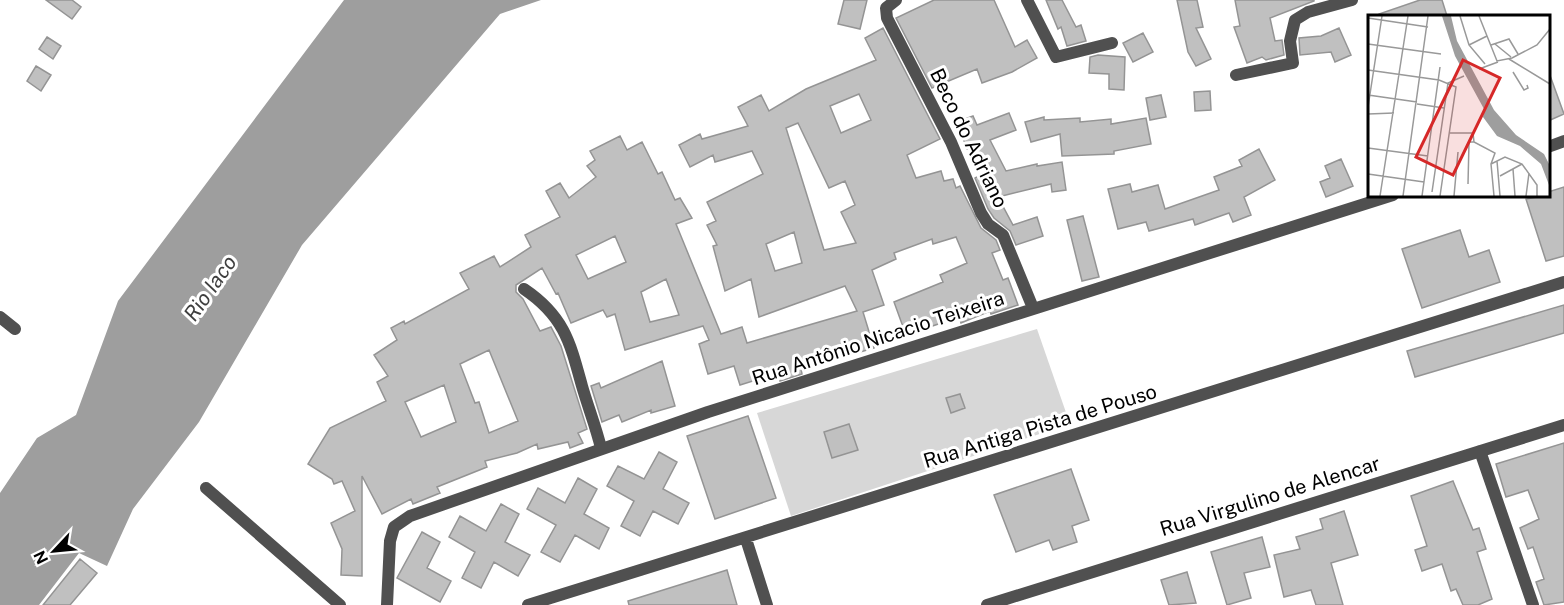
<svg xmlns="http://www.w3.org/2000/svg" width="1564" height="605" font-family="'Public Sans',sans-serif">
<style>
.green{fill:#d7d7d7}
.water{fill:#9e9e9e}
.building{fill:#c0c0c0;stroke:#949494;stroke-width:1.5;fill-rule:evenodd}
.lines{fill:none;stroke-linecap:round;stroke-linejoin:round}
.minor{stroke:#505050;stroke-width:12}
.tertiary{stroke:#505050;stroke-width:12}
.labels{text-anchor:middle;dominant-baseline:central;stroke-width:6;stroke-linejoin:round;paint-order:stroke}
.street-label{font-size:20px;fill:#000;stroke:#fff}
.water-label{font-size:21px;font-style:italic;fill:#3f3f3f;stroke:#fff}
.inset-road{fill:none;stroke:#999;stroke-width:1.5}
.view{fill:#d62828;fill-opacity:0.15;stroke:#d62828;stroke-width:3}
.inset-edge{fill:none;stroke:#000;stroke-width:3}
</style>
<rect width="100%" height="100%" fill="#fff"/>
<path class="green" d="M1037 329 1070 424 791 516 757 413Z"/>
<path class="water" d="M344 0H541L500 14 302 245 199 422 133 509 107 566 79 553 39 605H0V493L37 438 76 415 118 301Z"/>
<path class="building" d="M46 0H72L81 7 72 19Z
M844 0H867L860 29 838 24Z
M934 0H994L1015 47 1027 40 1037 58 1012 72 982 83 977 69 932 88 896 18Z
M1046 0H1062L1076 27 1081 25 1086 41 1067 46 1061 27 1058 29Z
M1177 0H1197L1203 27 1196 28 1211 59 1196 66 1188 52Z
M1235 0H1314V1L1270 18 1275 41 1282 40 1284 55 1266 60 1262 57 1247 63 1234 27 1240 26Z
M1420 0H1442L1447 16H1379V14Z
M883 28 940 139 907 155 916 178 941 171 944 181 953 179 956 188 960 186 981 228 996 240 1000 250 992 253 1003 280 1008 278 1018 305 991 314 990 311 961 323 959 317 906 335 894 302 943 282 940 275 967 263 956 237 933 244 932 239 894 253 896 259 872 270 884 305 863 312 874 348 860 352 859 348 815 361 816 364 801 368 802 374 780 381 778 373 740 385 734 366 708 374 699 344 709 340 703 326 625 350 615 314 607 317 603 310 571 323 558 293 556 294 542 268 516 285V292L523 299 540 331 551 327 561 346 587 429 578 433 583 443 570 448 568 442 538 449 537 444 517 453 485 461 487 467 437 487 440 493 413 504 411 499 382 514 362 476V576L341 575 342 549 331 523 355 511 342 481 334 484 332 479 308 464 330 428 386 401 377 382 388 376 374 355 397 340 391 328 404 321 405 324 469 289 460 273 494 256 500 267 531 247 525 235 560 217 546 191 560 183 569 198 596 177 587 166 595 160 590 151 620 136 627 150 642 142 658 174 662 172 675 200 680 198 692 218 676 224 721 334 742 327 747 343 857 311 845 286 759 317 751 279 725 291 713 246 717 245 707 225 716 221 707 202 763 174 752 151 715 162 713 155 690 167 679 145 700 134 702 139 748 126 738 107 761 95 769 111 806 89 876 60 865 38ZM859 94 871 120 841 133 830 106ZM798 123 829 188 845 181 855 205 841 212 856 243 824 250 786 128ZM794 232 802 263 775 271 766 244ZM615 236 626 262 588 279 576 255ZM666 279 679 315 650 322 641 292ZM489 350 518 421 489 433 479 402 475 403 460 364ZM444 385 456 422 421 437 405 402Z
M1339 28 1351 55 1335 62 1331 52 1300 55 1299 38 1321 36Z
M1143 33 1153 52 1133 62 1123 43Z
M47 37 61 46 53 59 39 49Z
M1098 55 1125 57 1124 90 1109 89V74L1089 73 1090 57Z
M36 66 51 75 41 91 27 81Z
M1548 70 1564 114 1548 121Z
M1210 91 1211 110 1195 111 1194 92Z
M1161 95 1166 117 1150 120 1146 98Z
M1009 113 1016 130 990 140 1006 171 1037 164V166L1062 162 1066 190 1052 192 1051 184 998 197 1013 225 1037 217 1043 236 1016 245 1010 231 994 218 988 209 975 178 987 171 974 146 967 149 957 122 973 116 977 125Z
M1044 117V120L1080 118V122L1111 119V124L1146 118 1151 144 1114 151V154L1062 156 1060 134 1031 142 1025 122Z
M1259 149 1275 180 1244 197 1251 215 1233 222 1229 213 1195 225 1193 219 1149 231 1146 222 1118 229 1108 189 1130 184 1132 192 1158 185 1165 209 1219 190 1214 177 1242 166 1239 160Z
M1341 159 1353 186 1326 197 1320 182 1330 178 1325 166Z
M1564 187V256L1546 261 1526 199 1548 195V192Z
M1083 216 1099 277 1082 281 1067 220Z
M1460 230 1469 257 1489 250 1500 282 1422 308 1402 249Z
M1564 305V333L1415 377 1407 351Z
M662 361 675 406 651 413V410L622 422 619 415 602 422 591 386 599 383 601 388Z
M960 394 965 408 951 413 946 398Z
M748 416 776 498 715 519 687 436Z
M849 424 858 450 832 458 824 432Z
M1564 443V602L1544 605 1536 582 1544 579 1533 547 1528 549 1520 528 1539 519 1528 490 1506 497 1496 464Z
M659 452 677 462 663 489 689 503 678 524 653 511 640 536 621 526 634 501 607 486 618 466 644 479Z
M1071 469 1089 520 1072 526 1077 542 1053 550 1049 540 1016 552 994 495Z
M578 478 597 489 584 514 609 528 599 549 575 535 560 562 541 552 556 525 527 509 538 488 565 503Z
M1453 481 1473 530 1479 528 1486 549 1477 552 1492 599 1478 605H1463L1456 589 1451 591 1442 564 1422 571 1415 550 1427 546 1411 496Z
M501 504 519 514 505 542 530 555 518 576 494 562 481 588 462 578 475 552 449 537 460 516 486 531Z
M1344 511 1358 555 1331 563 1343 605H1316L1311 590 1284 597 1274 555 1300 549 1296 537 1323 529 1320 519Z
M422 532 440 542 427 568 451 581 440 602 397 578Z
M1262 537 1270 567 1244 573 1251 598 1227 605 1211 552Z
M80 559 97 573 70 605H43Z
M727 570 737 605H629L628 601Z
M1187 572 1196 603 1169 605 1161 580Z"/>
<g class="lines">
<path class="minor" d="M896 0 886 8 887 18 951 142 981 213 988 224 1003 235 1033 308
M1027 0 1056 57 1112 43
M1236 75 1293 63 1290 41 1295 20 1308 12 1352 0
M1548 147 1564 141
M524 289C564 316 570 342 582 386 588 407 596 427 601 448
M1480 451 1533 605
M746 539 767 605
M387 605 390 541 394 527 410 516 708 412 1393 195
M528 605 1564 282
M987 605 1564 425"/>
<path class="tertiary" d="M0 317 15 329
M206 488 340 605"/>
</g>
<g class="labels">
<g class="street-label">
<text transform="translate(969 138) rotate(64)">Beco do Adriano</text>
<text transform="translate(878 338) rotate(-18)">Rua Antônio Nicacio Teixeira</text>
<text transform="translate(1040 426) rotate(-17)">Rua Antiga Pista de Pouso</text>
<text transform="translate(1270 496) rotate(-17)">Rua Virgulino de Alencar</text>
</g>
<g class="water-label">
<text transform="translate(210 288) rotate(-55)">Rio Iaco</text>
</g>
</g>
<g transform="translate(1368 15)">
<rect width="182" height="182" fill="#fff"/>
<path d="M74 1H83L89 26 126 95 148 120 176 139 181 149V170L173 149 152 131 129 121 115 102 116 94 87 41Z" fill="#9e9e9e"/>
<path class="inset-road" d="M92 1 101 30 117 49M111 1 129 46 144 43 169 30 182 14M0 3 60 12M0 29 73 39M127 29 143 42M101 30 119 21M123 30 141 24 150 39M141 44 182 69M111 54 130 47M0 55 71 65 88 72 72 181M145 57 156 75 160 73 159 70M0 80 49 87M49 89 76 93M0 92 14 1M0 99 26 98M82 118H105L106 127 127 138 123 149M0 133 60 141M129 146 132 181M145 154 147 181M0 159 56 167M132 161 154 149M100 169 101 127H106M64 177 80 68 96 61M12 181 40 1M35 181 60 1M54 181 72 52M86 181 90 137M126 181 123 149 137 142 154 149 169 170V181M158 181 161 158"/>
<path class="view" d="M95 45 132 63 85 160 48 142Z"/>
<rect width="182" height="182" class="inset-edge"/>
</g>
<g transform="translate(54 551) rotate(244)" stroke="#ffffff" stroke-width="4.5" paint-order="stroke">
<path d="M0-4.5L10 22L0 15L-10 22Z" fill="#000000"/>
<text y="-9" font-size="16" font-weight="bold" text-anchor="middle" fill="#000000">N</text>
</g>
</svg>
